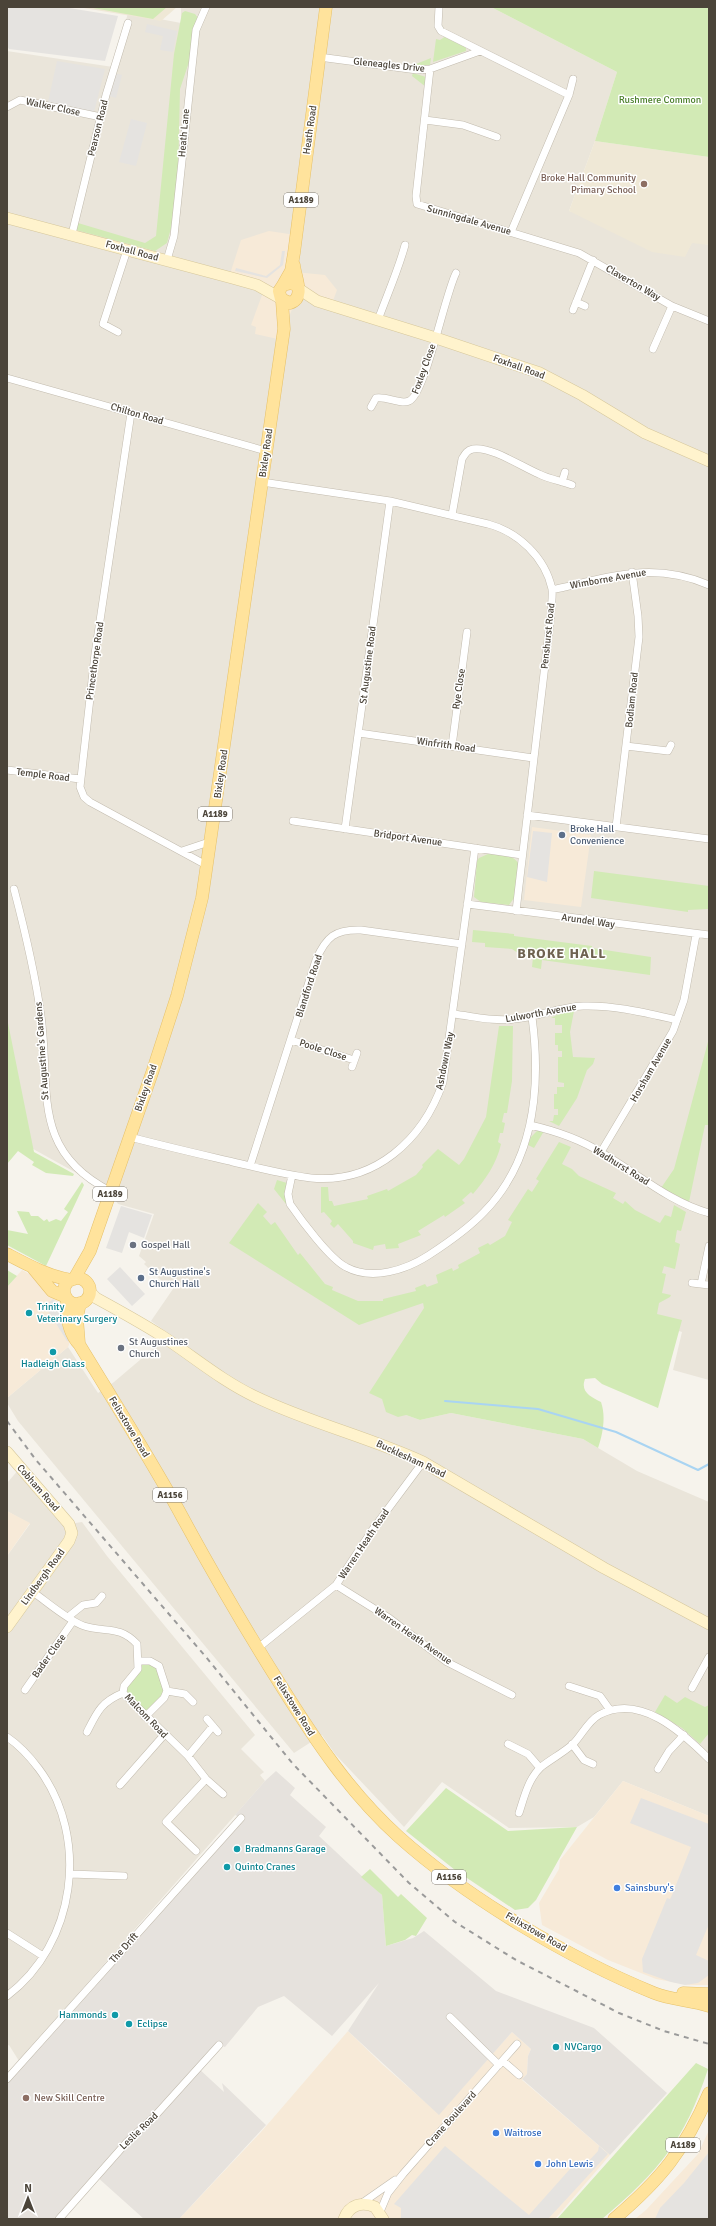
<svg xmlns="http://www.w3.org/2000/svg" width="716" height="2226" font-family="Signika,sans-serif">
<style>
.residential{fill:#eae5da}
.commercial{fill:#f7ead8}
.industrial{fill:#e6e2dd}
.education{fill:#efe8d6}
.green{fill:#d2eab5}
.parking{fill:#e5e3e0}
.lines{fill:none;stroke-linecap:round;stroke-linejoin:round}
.stream{stroke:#a9d4f2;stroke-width:2}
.street-casing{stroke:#c2bbae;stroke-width:8}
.secondary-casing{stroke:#d6c79b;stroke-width:12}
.primary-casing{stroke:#e6c16a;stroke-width:13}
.street{stroke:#fff;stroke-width:7}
.secondary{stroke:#fff3cd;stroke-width:11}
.primary{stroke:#ffe39c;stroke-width:12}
.rail{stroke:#9a9a9a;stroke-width:2;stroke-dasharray:5 5;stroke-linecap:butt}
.education-dot{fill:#8d6e63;stroke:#fff;stroke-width:1.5}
.service-dot{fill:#5c6f8a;stroke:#fff;stroke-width:1.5}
.worship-dot{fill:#6b7280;stroke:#fff;stroke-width:1.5}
.culture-dot{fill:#0f9aa8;stroke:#fff;stroke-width:1.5}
.shop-dot{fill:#3f7fe0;stroke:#fff;stroke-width:1.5}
.labels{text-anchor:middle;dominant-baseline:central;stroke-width:3;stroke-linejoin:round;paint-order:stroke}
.shield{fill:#fff;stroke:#817c74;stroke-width:1}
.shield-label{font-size:9px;font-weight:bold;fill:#4b4439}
.street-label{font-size:10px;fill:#4b4439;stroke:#fff}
.park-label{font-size:10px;fill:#4a7f2a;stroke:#fff}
.education-label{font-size:10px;fill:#785e54;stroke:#fff;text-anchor:end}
.service-label{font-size:10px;fill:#4e5e75;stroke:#fff;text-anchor:start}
.worship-label{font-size:10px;fill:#5b616d;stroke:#fff;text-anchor:start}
.culture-label{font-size:10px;fill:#0d838f;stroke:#fff;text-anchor:start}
.shop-label{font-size:10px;fill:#366cbe;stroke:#fff;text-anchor:start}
.district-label{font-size:14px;font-weight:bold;letter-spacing:1px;fill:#6e6250;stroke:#fff}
</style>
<rect width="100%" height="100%" fill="#f6f3ec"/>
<path class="residential" d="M181 7H491L617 72 595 141 569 211 709 245V1380L673 1370 682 1332 633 1316 423 1303 425 1308 409 1333 382 1399 406 1415 420 1420 451 1413 583 1439 637 1471 709 1502V1816L623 1781 594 1817 577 1827 509 1828 442 1782 404 1827 335 1754 322 1735 294 1753 18 1421 7 1403V1398L68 1347 98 1393 114 1382 160 1343 168 1333 151 1321 175 1286 164 1283 144 1264 146 1262 139 1256 154 1214 118 1204 109 1191 17 1140 7 1091V51L113 67 128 13 181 23Z
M20 1468 69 1524 82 1522 107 1556 255 1735 241 1749 264 1772 260 1775 265 1781 19 2061 9 2045 7 2046V1556L30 1524 7 1511V1483Z"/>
<path class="commercial" d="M269 231 296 235 295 272 325 275 337 290 331 306 300 295 295 302 284 329 282 340 255 334 256 327 251 325 265 287 229 277 241 240Z
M532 827 591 835 581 907 524 900Z
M22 1270 33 1276 58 1302 62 1309 59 1314 63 1316 70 1342 68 1347 7 1398V1287Z
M7 1511 30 1523 7 1556Z
M623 1781 709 1816V1985H689L656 1979 608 1960 542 1925 539 1903 559 1869 560 1860Z
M348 2031 383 2065 439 2114 512 2032 531 2049 528 2056 527 2074 522 2080 610 2155 555 2219H179L261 2132Z
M709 2130V2219H635L646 2210 698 2154Z"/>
<path class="industrial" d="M276 1771 295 1788 290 1795 326 1827 319 1836 382 1895 386 1946 413 1938 424 1931 496 1991 594 2028 667 2093 610 2155 522 2079 527 2074 528 2056 531 2049 512 2032 439 2115 348 2031 379 1983 332 2036 284 1996 258 2007 225 2047 219 2045 198 2068 224 2092 222 2083 266 2125 179 2219H144L96 2176 59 2219H7V2079L240 1817 235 1815 265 1781Z"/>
<path class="education" d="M78 7H177L161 21Z
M595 141 709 157V245L692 243 685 257 652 252 569 211Z"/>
<path class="green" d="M88 7H167L153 19Z
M491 7H709V157L595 141 617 72Z
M185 11 195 14 198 18 189 62 180 89 178 179 174 217 167 243 155 251 76 230 78 223 145 243 156 236 174 54 182 13Z
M446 36 466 46V51L433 62 436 39 440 40Z
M431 58 430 65H416V64Z
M413 73 426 77V87L412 76Z
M488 854C498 855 515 854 519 865L514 898 509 905 481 902 474 897 477 861 479 858Z
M594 871 709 886V913L708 909 688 910V912L591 898Z
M473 930 514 934V936L592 946V948L651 957 650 975 542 960 541 969 532 967 533 957 521 955 512 949 485 947V943L472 942Z
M574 1011 570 1032 573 1057 595 1058 593 1064 587 1070 577 1098 559 1126 549 1121H553L554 1115H558V1109H554V1094H557V1087H564V1083L558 1082V1057H562V1051H558V1045H555V1033H562V1025H555V1018H551L559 1014Z
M7 1018 34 1152 74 1174 73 1176 46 1173 32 1165 34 1162 18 1151 7 1164Z
M499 1026H513L512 1081 507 1113H504L502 1122 505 1123 503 1133H500L498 1142 501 1144C497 1163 485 1180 473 1194L471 1192 462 1200 465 1203 445 1217 444 1215 418 1231 421 1235 398 1244 399 1248 386 1249 385 1244 374 1246 373 1250 353 1243V1241L338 1224 334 1228 330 1224 332 1221 324 1212 321 1213V1187H328L329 1201H332L334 1206 368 1199 367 1196 387 1189 388 1191 416 1175 423 1167 422 1165 438 1149 459 1165 464 1159 486 1117Z
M709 1038V1125H705L689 1202 661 1188 674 1169Z
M537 1131H544L534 1148 528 1145 531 1137Z
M559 1142 571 1147 562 1164 572 1169 579 1176 616 1193 613 1198 623 1204 625 1201 635 1210 660 1223 665 1215 671 1217 674 1205 686 1212 681 1231 677 1230 675 1242 680 1244 675 1269 664 1266 662 1273 666 1274 662 1293 671 1295 670 1297 659 1303 657 1314 682 1320 658 1408 602 1384 595 1378 585 1379C580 1392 591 1397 601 1402 606 1416 603 1434 598 1448L583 1439 451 1413 420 1420 406 1415 398 1417 386 1412 382 1399 369 1393 424 1308 423 1303 359 1325 229 1243 258 1203 267 1212 263 1216 271 1225 275 1222 298 1255 300 1253 325 1284 333 1287 332 1290 358 1301H383V1299L416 1291 415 1288 425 1284 427 1287 438 1283 436 1275 452 1268 453 1271 459 1268 458 1265 480 1253 478 1248 488 1243 490 1245 505 1236 512 1222 508 1220 528 1189 532 1192 539 1181 536 1179Z
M277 1180 287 1183 286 1204 274 1189Z
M82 1182 84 1185 46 1266 7 1245V1230L28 1234 17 1211 29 1212 31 1216H38L44 1221 47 1219 49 1222 56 1219 61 1221 68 1212 64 1209Z
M7 1270 17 1276 7 1287Z
M139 1661 159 1666 167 1691 145 1717 129 1700 124 1686Z
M665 1695 677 1703 685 1697 705 1707 709 1705V1733L700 1744 682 1728 655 1712Z
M446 1788 508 1831 577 1827 536 1900 528 1908 515 1910 455 1870 406 1831Z
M370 1869 398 1897 401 1894 427 1918 416 1936 412 1935 405 1940 386 1946 382 1895 361 1877Z
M696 2063 708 2069C685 2140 659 2171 602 2219H557Z"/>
<path class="parking" d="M7 7H63L118 16 105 61 9 49 7 46Z
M147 24 177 31 173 52 160 50 163 36 145 32Z
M57 61 105 69 94 112 48 102Z
M113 73 122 75 116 98 106 95Z
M131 119 147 123 136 166 119 162Z
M282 251H285L283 265 267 278 235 271 236 268 266 276 280 265Z
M533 831 552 833 547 882 527 877Z
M121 1206 152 1215 144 1238 129 1232 122 1253 106 1248Z
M120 1267 145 1294 132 1306 107 1279Z
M53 1299 62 1309 59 1314 63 1316 70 1342 67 1341 45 1306Z
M641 1798 709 1824V1924L696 1955 709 1961V1975L698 1983 685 1985 671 1982 643 1972 642 1959 667 1898 670 1899 672 1895 691 1847 630 1823Z
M445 2146 529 2215 578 2160 585 2165 598 2151 599 2146 608 2154 548 2219H401V2208L394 2204Z
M709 2152V2219H655L660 2208 684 2183Z"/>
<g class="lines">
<path class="stream" d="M445 1401 538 1409 616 1432 698 1470 709 1464"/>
<defs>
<path id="street" d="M439 7 438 26 441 31 569 95
M319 57 417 70 430 69 480 51
M430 69 416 196 417 204 579 253 672 306 709 321
M7 107 20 100 101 117
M425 120 463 125 497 137
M511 232 569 95 573 79
M72 234 106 95 128 23
M167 260 174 236 196 30 206 7
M576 302 585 306
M573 310 593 260
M378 320C387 295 398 271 405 245
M118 332 103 324 127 250
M653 349 672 306
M7 378 266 451
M371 407 376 398C387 396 400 405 409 401 425 395 445 294 456 273
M131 413 95 654 80 787 84 797 90 802 208 866
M262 482 390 501 488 524C518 532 545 557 552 589 553 596 551 606 551 614L516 911
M562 482 565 472
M452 515 462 459C465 454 467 450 473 449 491 446 522 467 539 474 549 479 561 481 572 485
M552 590C610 577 652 561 709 585
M359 733 533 758
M452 746 467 632
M626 746 668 751 671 745
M7 770 80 779
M527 815 709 839
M293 821 522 855
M616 827 639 637 638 616 632 572
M345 829 390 501
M182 851 212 841
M14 889C25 931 35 973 41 1016 51 1089 30 1150 110 1191
M467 904 709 935
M453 1014C472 1016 494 1022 514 1019 538 1017 559 1007 583 1006 615 1005 646 1013 677 1020
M291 1040 354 1060
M352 1067 357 1053
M530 1125C556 1131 580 1139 602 1153 637 1173 669 1202 709 1213
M130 1137C164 1146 199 1154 233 1162 259 1168 285 1175 311 1178 375 1184 423 1140 443 1082L475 848
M601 1152 673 1031 684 1000 696 935
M250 1166 316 960C326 937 335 929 361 930L462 944
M292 1175 288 1194 290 1204C301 1220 330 1259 346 1267 372 1281 406 1270 429 1255 449 1242 468 1229 484 1212 535 1160 541 1085 532 1017
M692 1283 709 1285
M701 1284 709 1246
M336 1585 389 1618 447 1662 512 1695
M33 1592C47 1602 69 1621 84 1626 106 1633 119 1625 137 1644L138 1669 124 1686 123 1693 188 1756 206 1779 223 1794
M68 1617 83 1605 96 1603 102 1596
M258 1648 336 1585 373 1529 423 1462
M139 1661H150L159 1666 167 1691 164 1698 145 1717
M569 1686 600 1696 610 1710
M692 1688 709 1657
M25 1690 73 1621
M167 1691 185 1694 193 1702
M207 1719 218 1732
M87 1732C97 1712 101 1702 123 1693
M7 1737C19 1745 30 1757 39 1769 90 1838 76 1944 7 1996
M508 1744 528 1754 540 1768
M572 1744 584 1760 593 1764
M188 1756 213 1726
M658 1769 669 1751 684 1735
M120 1785 164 1735
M519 1813C524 1798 528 1779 541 1767 551 1759 563 1753 573 1744 582 1735 588 1721 599 1715 640 1693 682 1732 709 1759
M196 1851 166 1822 206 1779
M71 1874 124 1876
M7 1933 43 1956
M450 2017 499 2065
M503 2061 519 2075
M7 2079 241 1818
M362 2203 395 2180
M380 2212 388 2193 403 2174 517 2044
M59 2219 127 2142 154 2117 219 2045"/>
<path id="secondary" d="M7 218 232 278 257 285 280 298
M299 289 317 301 439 339 540 373 582 395 645 433 709 461
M90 1292 96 1298C118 1310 140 1322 162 1336 194 1357 222 1381 256 1397 310 1423 369 1437 423 1462L604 1568 709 1624
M7 1452 69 1524 72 1533 69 1541 7 1627
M344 2219C349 2205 362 2201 375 2207L383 2219"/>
<path id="primary" d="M294 265C295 277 306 298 290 303L281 299 279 291 283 285 292 283 297 286
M283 285 291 271 294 253 326 7
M7 1254C28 1265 48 1276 71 1280
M33 1268 52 1291 66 1297
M64 1291a13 13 0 1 1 26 0a13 13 0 1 1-26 0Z
M74 1279 90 1251 153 1070 177 996 202 898 284 329 282 301
M67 1299C66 1315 68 1332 79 1344 113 1400 148 1455 179 1511 211 1570 244 1627 280 1684 315 1740 350 1793 399 1837 466 1897 570 1959 654 1993 671 2000 691 2000 709 2006
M79 1343 77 1318 80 1303
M683 1993 709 1994
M614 2219C660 2180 685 2150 709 2093"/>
</defs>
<use href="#street" class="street-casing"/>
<use href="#secondary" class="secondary-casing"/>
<use href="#primary" class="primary-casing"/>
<use href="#street" class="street"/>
<use href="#secondary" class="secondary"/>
<use href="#primary" class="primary"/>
<path class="rail" d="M7 1421 36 1460 206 1657 293 1764 409 1883 455 1922 516 1960 619 2013 664 2031 709 2044"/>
</g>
<g class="education-dot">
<circle cx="644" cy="184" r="4"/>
<circle cx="26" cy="2098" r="4"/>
</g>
<g class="service-dot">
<circle cx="562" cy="835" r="4"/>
<circle cx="141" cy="1278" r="4"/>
</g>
<g class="worship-dot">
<circle cx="133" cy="1245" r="4"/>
<circle cx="121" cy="1348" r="4"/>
</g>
<g class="culture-dot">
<circle cx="29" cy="1313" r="4"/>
<circle cx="53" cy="1352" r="4"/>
<circle cx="237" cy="1849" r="4"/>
<circle cx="227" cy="1867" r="4"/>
<circle cx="115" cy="2015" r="4"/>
<circle cx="129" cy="2024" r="4"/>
<circle cx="556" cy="2047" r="4"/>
</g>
<g class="shop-dot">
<circle cx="617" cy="1888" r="4"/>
<circle cx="496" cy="2133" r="4"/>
<circle cx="538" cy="2164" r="4"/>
</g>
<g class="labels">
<g class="shield">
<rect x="284" y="193" width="34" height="14" rx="3"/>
<rect x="198" y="807" width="34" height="14" rx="3"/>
<rect x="93" y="1187" width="34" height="14" rx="3"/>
<rect x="153" y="1488" width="34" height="14" rx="3"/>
<rect x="432" y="1870" width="34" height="14" rx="3"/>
<rect x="666" y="2138" width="34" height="14" rx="3"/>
</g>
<g class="shield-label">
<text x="301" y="200">A1189</text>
<text x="215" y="814">A1189</text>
<text x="110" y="1194">A1189</text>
<text x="170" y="1495">A1156</text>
<text x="449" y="1877">A1156</text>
<text x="683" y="2145">A1189</text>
</g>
<g class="street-label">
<text transform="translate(389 65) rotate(6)">Gleneagles Drive</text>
<text transform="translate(53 107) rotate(12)">Walker Close</text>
<text transform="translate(98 128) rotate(-76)">Pearson Road</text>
<text transform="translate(310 130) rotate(-82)">Heath Road</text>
<text transform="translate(184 133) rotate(-85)">Heath Lane</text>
<text transform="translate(469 220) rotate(16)">Sunningdale Avenue</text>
<text transform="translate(132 251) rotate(15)">Foxhall Road</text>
<text transform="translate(633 283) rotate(30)">Claverton Way</text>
<text transform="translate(519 367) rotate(20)">Foxhall Road</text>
<text transform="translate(424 369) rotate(-70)">Foxley Close</text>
<text transform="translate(137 414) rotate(16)">Chilton Road</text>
<text transform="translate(266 453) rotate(-82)">Bixley Road</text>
<text transform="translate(608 579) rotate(-10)">Wimborne Avenue</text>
<text transform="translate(548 636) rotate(-84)">Penshurst Road</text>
<text transform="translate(95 661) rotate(-82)">Princethorpe Road</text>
<text transform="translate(368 665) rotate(-83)">St Augustine Road</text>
<text transform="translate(459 689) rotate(-82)">Rye Close</text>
<text transform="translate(632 700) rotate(-84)">Bodiam Road</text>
<text transform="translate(446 745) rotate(8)">Winfrith Road</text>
<text transform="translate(221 774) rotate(-82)">Bixley Road</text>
<text transform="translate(43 775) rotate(7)">Temple Road</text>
<text transform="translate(408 838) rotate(8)">Bridport Avenue</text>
<text transform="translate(588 921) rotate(8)">Arundel Way</text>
<text transform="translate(309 986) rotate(-72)">Blandford Road</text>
<text transform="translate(541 1013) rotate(-10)">Lulworth Avenue</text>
<text transform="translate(323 1050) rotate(18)">Poole Close</text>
<text transform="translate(42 1051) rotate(-94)">St Augustine's Gardens</text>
<text transform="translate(445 1061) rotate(-79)">Ashdown Way</text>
<text transform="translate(651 1070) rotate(-60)">Horsham Avenue</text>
<text transform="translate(146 1088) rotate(-71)">Bixley Road</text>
<text transform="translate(621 1166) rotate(32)">Wadhurst Road</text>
<text transform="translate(129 1427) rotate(59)">Felixstowe Road</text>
<text transform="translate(411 1459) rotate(25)">Bucklesham Road</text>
<text transform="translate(38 1488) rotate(49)">Cobham Road</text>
<text transform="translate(364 1544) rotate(-56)">Warren Heath Road</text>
<text transform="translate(43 1577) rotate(-54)">Lindbergh Road</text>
<text transform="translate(413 1636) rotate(35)">Warren Heath Avenue</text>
<text transform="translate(49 1656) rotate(-55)">Bader Close</text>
<text transform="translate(294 1706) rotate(58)">Felixstowe Road</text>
<text transform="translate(146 1716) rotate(46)">Malcom Road</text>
<text transform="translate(536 1932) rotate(30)">Felixstowe Road</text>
<text transform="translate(124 1948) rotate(-48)">The Drift</text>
<text transform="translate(451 2119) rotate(-48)">Crane Boulevard</text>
<text transform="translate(139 2131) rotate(-44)">Leslie Road</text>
</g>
<g class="park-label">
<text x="660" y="100">Rushmere Common</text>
</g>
<g class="education-label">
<text x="636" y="178">Broke Hall Community<tspan x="636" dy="12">Primary School</tspan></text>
<text x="34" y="2098" text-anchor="start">New Skill Centre</text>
</g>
<g class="service-label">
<text x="570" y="829">Broke Hall<tspan x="570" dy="12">Convenience</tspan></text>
<text x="149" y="1272">St Augustine's<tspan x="149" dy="12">Church Hall</tspan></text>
</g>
<g class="worship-label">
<text x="141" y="1245">Gospel Hall</text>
<text x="129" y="1342">St Augustines<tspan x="129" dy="12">Church</tspan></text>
</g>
<g class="culture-label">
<text x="37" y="1307">Trinity<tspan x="37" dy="12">Veterinary Surgery</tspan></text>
<text x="53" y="1364" text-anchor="middle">Hadleigh Glass</text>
<text x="245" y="1849">Bradmanns Garage</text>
<text x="235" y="1867">Quinto Cranes</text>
<text x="107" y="2015" text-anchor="end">Hammonds</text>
<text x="137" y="2024">Eclipse</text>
<text x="564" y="2047">NVCargo</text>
</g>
<g class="shop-label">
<text x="625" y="1888">Sainsbury's</text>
<text x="504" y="2133">Waitrose</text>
<text x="546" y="2164">John Lewis</text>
</g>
<g class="district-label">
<text x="562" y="953">BROKE HALL</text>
</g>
</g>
<rect width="716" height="2226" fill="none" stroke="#4b4439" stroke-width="16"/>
<g transform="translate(28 2198)" stroke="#ffffff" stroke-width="3" paint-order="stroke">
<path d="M0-3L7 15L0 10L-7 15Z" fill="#4b4439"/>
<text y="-6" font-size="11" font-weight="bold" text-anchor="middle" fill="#4b4439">N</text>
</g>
</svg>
